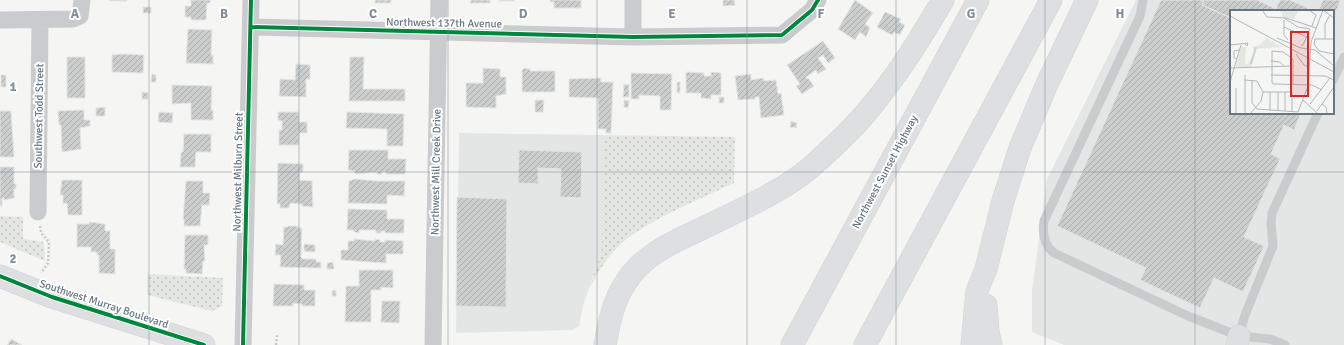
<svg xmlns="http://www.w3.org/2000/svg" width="1344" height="345" font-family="Signika,sans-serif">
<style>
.built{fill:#e4e5e5;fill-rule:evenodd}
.grass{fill:url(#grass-dots)}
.building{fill:url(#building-hatch);stroke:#e4e4e4}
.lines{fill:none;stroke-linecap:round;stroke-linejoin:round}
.secondary-casing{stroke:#d1d2d2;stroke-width:23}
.primary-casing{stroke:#d1d2d2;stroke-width:23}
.motorway-casing{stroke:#d1d2d2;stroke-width:23}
.path{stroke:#c7c8c9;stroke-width:2.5;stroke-dasharray:2 2;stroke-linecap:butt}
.service{stroke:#cacbcc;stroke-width:9}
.minor{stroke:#cacbcc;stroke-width:17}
.secondary{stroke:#dedfe0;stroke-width:22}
.primary{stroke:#dedfe0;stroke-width:22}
.motorway{stroke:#dedfe0;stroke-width:22}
.cycleway-casing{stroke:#fff;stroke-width:6}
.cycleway{stroke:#00873e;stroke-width:4}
.grid{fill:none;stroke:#828f98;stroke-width:1;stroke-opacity:0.55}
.labels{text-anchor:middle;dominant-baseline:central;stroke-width:4;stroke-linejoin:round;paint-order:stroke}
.street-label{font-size:11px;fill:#677782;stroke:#fff}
.inset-river{fill:none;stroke:#cad2d4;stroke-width:2}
.inset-road{fill:none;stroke:#afb8bc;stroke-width:1}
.view{fill:#d62828;fill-opacity:0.15;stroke:#d62828;stroke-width:2}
.inset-edge{fill:none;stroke:#677782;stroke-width:2}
.grid-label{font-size:13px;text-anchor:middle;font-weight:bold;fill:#828f98;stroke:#fff;stroke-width:4;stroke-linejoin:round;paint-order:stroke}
</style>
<defs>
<pattern id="grass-dots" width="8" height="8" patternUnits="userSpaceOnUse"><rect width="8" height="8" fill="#e4e7e1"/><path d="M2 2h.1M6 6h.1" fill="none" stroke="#bdc0bc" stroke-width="1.8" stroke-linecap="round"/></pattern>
<pattern id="building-hatch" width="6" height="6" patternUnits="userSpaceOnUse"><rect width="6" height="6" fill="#cccece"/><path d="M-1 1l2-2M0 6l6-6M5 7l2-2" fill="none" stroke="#a9acad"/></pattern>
</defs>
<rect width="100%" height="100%" fill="#f5f5f4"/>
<path class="built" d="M1136 0H1344V345H1064L1032 332V291L1047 179ZM1231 11H1333V113H1231Z
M459 133 603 135 602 249 583 306 579 326 573 330 456 333Z"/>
<path class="grass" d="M603 135 735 137 734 183C699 200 641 222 616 249 605 260 597 274 590 287L602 249Z
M0 216 23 217V239L44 242 45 261 0 242Z
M147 274 223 278 222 306 212 311 147 295Z"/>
<path class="building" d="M109 0H127V1H109Z
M191 0H212H210V3H207L206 20H191V17H185V6H191Z
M375 0H391V3H375Z
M471 0H490V3H470Z
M499 0H514V1H499Z
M550 0H581V8H554V2H550Z
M723 0H734L735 5 723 6Z
M855 0 873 13 865 24 870 28 866 37 860 32 855 40 838 29Z
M1161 0H1204L1202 5 1231 18V113H1301L1294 130 1284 125 1271 154 1280 159 1244 237 1264 246 1243 292 1214 278 1200 308 1140 280 1146 268 1057 226Z
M1204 0H1257L1276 9 1275 11H1231V18L1202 5Z
M1280 0H1290L1314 11H1275Z
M1323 0H1341L1333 18V11H1318Z
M143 7H151V13H143Z
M885 12 901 19 899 22 905 25 900 35 894 32 892 35 877 27Z
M188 29 212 30 211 55H213V64L186 63Z
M823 41 835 58 828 63 823 55 818 58 826 69 818 74 816 70 806 77 807 79 808 78 814 86 802 94 796 86 800 84 787 65Z
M121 54 144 55 143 73 112 72V55Z
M67 57H85V98H67Z
M350 57H364L363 89H405V101H349Z
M296 64 310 65V79H306V97L279 96 280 79 295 80Z
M483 68 500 69V77H506V94L496 96V108L466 107V83H483Z
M525 68 530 69V71H555V92H522V70Z
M686 72 704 73V76H711V72L721 73V95H711V99L701 98V93H686Z
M631 73 672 74 671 110H660V96L639 95V99H631Z
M152 74 156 75V82H151Z
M751 74V80L763 78 764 81 776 80 778 94 781 93 784 115 761 118 759 97H755V99L738 100 735 76Z
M1 75H6V87H1Z
M601 78V82H613L611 133H606V129H598V98L569 97V79Z
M677 82H680V93H677Z
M624 84 629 85V97H623Z
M172 85 212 86 211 110H213V120H191V103L172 104Z
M142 92 148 93V99H142Z
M719 97H724V103H719Z
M535 100H544L543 112H535Z
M624 100 629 101 628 108 624 107Z
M105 107V116H96V108Z
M84 110V120H90V126L80 128 81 149 62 152 61 125H59L58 111Z
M0 111H11L14 157H0Z
M159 112 173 113 172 123 158 122Z
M278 112H299V122H307V133H299V145H279V130H282V121L278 120Z
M347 112 404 114 403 146H387V129L346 128Z
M791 121 797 123 796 128 790 127Z
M184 134H211V152H196L195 167H180L181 152H183Z
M349 150H388V159H406L405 174H386V172H382V174H377V172L355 174V171L348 170Z
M519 150 582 152 581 198 560 197 561 169 538 168V184L518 183Z
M278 163 303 164V172H300L299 180 312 181 313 207 302 206V204L290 203 289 208H280V204H277Z
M0 167H14V184H16V189H14V198L4 200V198H2V206H0Z
M355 179 376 181H405L404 196 387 195V204L348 203 349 181Z
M62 180H82V215H68L67 203 63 204V195H60Z
M186 181H203V193H210L209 205H202L200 226H184V219H183Z
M457 197 507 199 506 307 456 306Z
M348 209 387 210V219H404V233H385V231H381V233H376V230H359V233L354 232V230H347Z
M89 222 105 224V231H110V249H115V274L99 273V255H97V252H91V247H77V224H89Z
M288 226H298V228H302L301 257 303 259H316V262H321V268L280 267 281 255H275L276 244 283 245 284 227H288Z
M185 235H208V245H204L205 261H203L202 274 186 273V269H184Z
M354 239 375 241V239L380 240V242H385V240L403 241V254H386V263L341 260V250H348V241H354Z
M304 244 315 245V252L304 251Z
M333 262 334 269H327V263Z
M359 270H393V288L381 287V290H371V322H345L346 286H359Z
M274 284 304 285V290H315V306H302V304L293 303V306H273Z
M336 290V296H332V291Z
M382 301H400L399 323 381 322Z
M11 339 22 345H7Z"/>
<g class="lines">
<defs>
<path id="secondary" d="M1237 345 1239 336"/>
<path id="primary" d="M0 276 52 297 204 345"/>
<path id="motorway" d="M986 305 988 332 991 345
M605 345C609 323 613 301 626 282 643 255 673 242 701 229 735 212 782 192 810 168 828 152 855 127 870 108 898 75 921 37 943 0
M792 345 978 0
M865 345 1051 0
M972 345 977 291 986 269 1003 201 1020 148 1047 84 1087 0"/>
</defs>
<use href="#secondary" class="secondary-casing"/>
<use href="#primary" class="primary-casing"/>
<use href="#motorway" class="motorway-casing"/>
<path class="path" d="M40 226 41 233 49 242 48 263 41 273
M276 345 277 334"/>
<path class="service" d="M1143 0 1140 16 1044 221C1042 234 1044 245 1054 253L1188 316 1239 336 1270 339 1285 345
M1333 80 1344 57
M1239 336 1245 315 1273 246 1271 223 1272 213 1318 113"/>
<path class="minor" d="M0 20 73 19 80 16 82 0
M251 27 633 37 782 35 812 10 818 0
M633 37V0
M38 212 40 20
M243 345 251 0
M433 345 439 0"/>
<use href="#secondary" class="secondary"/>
<use href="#primary" class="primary"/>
<use href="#motorway" class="motorway"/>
<defs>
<path id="cycleway" d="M251 27 633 37 782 35 812 10 818 0
M0 276 52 297 204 345
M243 345 251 0"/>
</defs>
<use href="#cycleway" class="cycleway-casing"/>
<use href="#cycleway" class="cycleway"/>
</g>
<path class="grid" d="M149 0V345M299 0V345M448 0V345M597 0V345M747 0V345M896 0V345M1045 0V345M1195 0V345M0 172H1344"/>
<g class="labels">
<g class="street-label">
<text transform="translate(444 23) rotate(1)">Northwest 137th Avenue</text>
<text transform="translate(39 116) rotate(-89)">Southwest Todd Street</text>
<text transform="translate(238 172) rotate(-89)">Northwest Milburn Street</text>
<text transform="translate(436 172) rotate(-89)">Northwest Mill Creek Drive</text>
<text transform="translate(885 172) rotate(-62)">Northwest Sunset Highway</text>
<text transform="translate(104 304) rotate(18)">Southwest Murray Boulevard</text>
</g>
</g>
<g transform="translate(1230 10)">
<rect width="104" height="104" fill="#f5f5f4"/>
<path d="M36 28 52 37 26 39 21 57H6L11 37H16L15 53 18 55 24 41 22 37 30 35Z" fill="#e4e7e1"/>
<path d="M48 0H69L64 9 52 7V2Z" fill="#e4e7e1"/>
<path class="inset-river" d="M21 54 26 37"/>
<path class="inset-road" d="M32 0 37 7 56 8 86 18M79 0 86 5 82 16M93 0 104 8M0 6 104 62M54 8 68 17 80 19 73 35H71M54 10V25L58 30M54 17 77 27M47 28 71 38 85 40 104 56M95 29V14L100 5M104 29H85L84 34 89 41 104 44M0 35 18 33 17 36 15 34M66 44 74 55 79 57M7 49 4 48V41L9 40M41 51 50 52 54 56M0 58 63 56M15 65V104M41 65 95 66 104 70M14 70 27 71 33 82H62V101M22 70V93L27 99 68 102M0 72 11 35M63 74V49L53 42 42 41V73L44 74 82 75 92 80M40 82V101M48 82V101M73 90 88 104M80 94 100 68M92 94 96 97 97 104M55 101V82M87 101 104 77M68 102 78 76 81 32 93 0M6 104V78M20 104 31 91 33 82"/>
<path class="view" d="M61 22H78V86H61Z"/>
<rect width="104" height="104" class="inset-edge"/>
</g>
<g class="grid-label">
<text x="75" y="18">A</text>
<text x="224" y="18">B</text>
<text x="373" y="18">C</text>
<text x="523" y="18">D</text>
<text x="672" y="18">E</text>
<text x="821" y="18">F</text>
<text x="971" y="18">G</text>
<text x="1120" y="18">H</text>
<text x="13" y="91">1</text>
<text x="13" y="263">2</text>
</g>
</svg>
